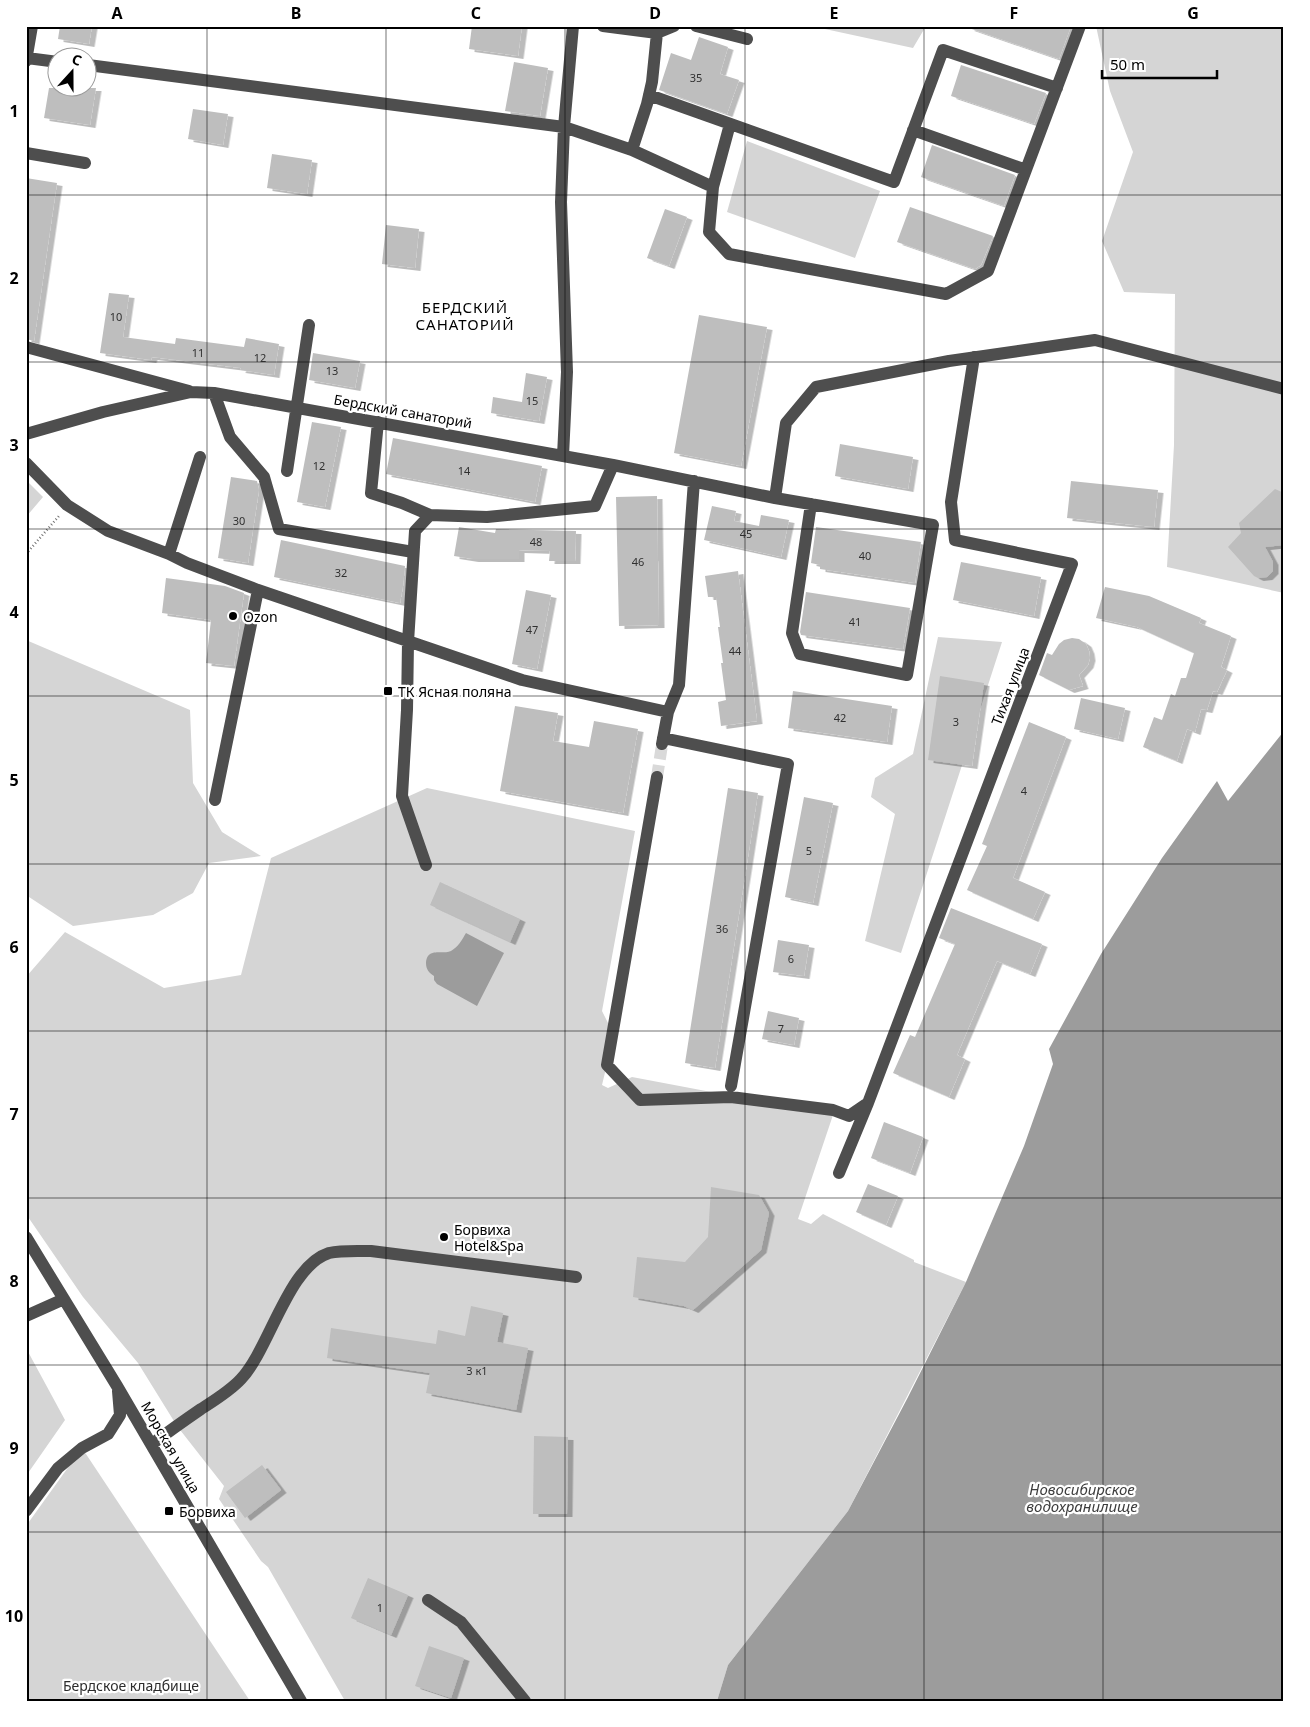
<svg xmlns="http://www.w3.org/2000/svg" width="1310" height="1727" font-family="'Noto Sans',sans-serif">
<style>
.green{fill:#d5d5d5}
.water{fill:#9c9c9c}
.building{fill:#bebebe;filter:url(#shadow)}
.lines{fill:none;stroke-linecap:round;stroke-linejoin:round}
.minor-tunnel{stroke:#d9d9d9;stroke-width:12;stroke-dasharray:12 6;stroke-linecap:butt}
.path{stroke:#707070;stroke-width:2.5;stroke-dasharray:1 2.5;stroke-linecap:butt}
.minor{stroke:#4e4e4e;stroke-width:12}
.grid{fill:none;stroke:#000;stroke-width:1;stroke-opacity:0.55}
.poi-dot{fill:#000;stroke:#fff;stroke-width:2}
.labels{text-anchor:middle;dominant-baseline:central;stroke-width:4.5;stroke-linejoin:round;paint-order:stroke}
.number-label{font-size:11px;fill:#303030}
.street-label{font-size:14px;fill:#000;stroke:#fff}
.poi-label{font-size:14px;fill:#000;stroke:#fff;text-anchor:start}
.park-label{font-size:14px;fill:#2c2c2c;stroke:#fff}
.neighbourhood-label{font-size:15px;letter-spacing:1px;fill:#000;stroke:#fff}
.water-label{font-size:15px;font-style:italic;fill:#3d3d3d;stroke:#fff}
.neatline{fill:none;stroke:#000;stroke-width:2}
.grid-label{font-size:16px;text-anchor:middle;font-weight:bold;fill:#000}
</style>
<defs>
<filter id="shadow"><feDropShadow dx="5.5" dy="3" stdDeviation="0" flood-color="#0004"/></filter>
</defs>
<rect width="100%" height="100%" fill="#fff"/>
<path class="green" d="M811 26H926L913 48Z
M1096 26H1284V593L1167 567 1174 445 1175 294 1124 292 1102 241 1133 152 1110 91Z
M747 141 880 191 855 258 727 212Z
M26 480 43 497 26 517Z
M938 637 1002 642 901 953 865 941 895 814 871 797 875 778 913 754Z
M26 640 190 710 193 783 222 832 261 856 209 863 193 893 153 915 73 926 26 895Z
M427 788 635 831 602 1011 614 1035 602 1085 608 1088 632 1077 833 1115 798 1219 811 1224 823 1214 914 1260V1262L966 1282 848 1511 728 1665 717 1701H345L268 1567 261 1561 219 1499 224 1486 177 1426 138 1363 83 1297 26 1214V977L65 932 164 988 241 975 271 858Z
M26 1348 65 1420 26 1476Z
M82 1448 250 1701H26V1526Z"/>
<path class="water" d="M1284 731V1701H717L728 1665 848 1511 907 1399 966 1282 1024 1146 1053 1064 1049 1049 1101 954 1162 858 1217 781 1228 801Z
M466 933 504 953 477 1006 437 984 434 980V976C429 973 426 969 426 963 427 947 442 955 451 951 458 947 462 940 466 933Z"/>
<path class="building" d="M60 26H92L89 44 58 39Z
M472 26H522L518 56 469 49Z
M970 26H1071L1059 59 969 28Z
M699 37 728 47 720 74 739 80 727 114 659 90 671 53 691 60Z
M514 62 548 68 540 116 505 111Z
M961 65 1046 93 1034 124 951 96Z
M49 88H96L90 125 44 118Z
M193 109 228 114 223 145 188 139Z
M932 145 1015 175 1004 206 921 177Z
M272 154 312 160 307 194 267 188Z
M26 178 57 183 34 341 26 339Z
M910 207 993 236 981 265 975 269 897 242Z
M665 209 687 217 669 266 647 258Z
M386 225 419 229 415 268 382 264Z
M109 293 129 295 123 337 175 344 176 338 244 347 246 338 279 344 274 375 240 370 241 368 152 357 151 360 100 353Z
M699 315 767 327 741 466 674 453Z
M313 353 360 361 355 388 309 380Z
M526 373 547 377 539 421 491 413 493 397 522 402Z
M312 422 341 427 325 507 297 502Z
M393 438 542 466 535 502 386 474Z
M840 444 913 457 908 489 835 476Z
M231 477 257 481 259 490 248 563 218 558Z
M1071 481 1158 490 1154 527 1067 518Z
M1275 489 1284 493V545L1265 547 1273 562V571L1267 577 1258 578 1254 576 1228 547 1241 533 1239 523Z
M657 496 659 625 619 626 616 497Z
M712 506 736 511 734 521 759 526 761 515 789 520 781 557 704 540Z
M459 527 495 533 496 529 576 531 575 561H549L550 551 519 550V559H473L454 556Z
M816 527 921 542 915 583 820 569V565L811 563Z
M281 540 405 566 403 586 400 603 274 577Z
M961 562 1041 577 1034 616 953 600Z
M738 571 757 721 721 726 718 702 726 700 721 663H723L718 627H720L716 597H708L705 576Z
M166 578 225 586 244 593 234 666 206 663 211 620 162 613Z
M1105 587 1149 596 1201 618 1199 623 1231 636 1221 667 1227 670 1217 692 1213 691 1207 710 1201 709 1195 732 1187 729 1177 761 1143 747 1154 717 1162 720 1171 694 1175 696 1181 678H1186L1194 653 1137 627 1096 618Z
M526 590 551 595 537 669 512 664Z
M806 592 910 608 903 649 801 635 800 632Z
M1072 638 1079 639 1086 644 1089 651 1090 658 1088 665 1079 675 1083 686 1069 690 1039 675 1047 653 1052 655 1059 644 1064 640Z
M940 676 984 683 972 766 928 760Z
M793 691 892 706 887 742 788 728Z
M1081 698 1125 708 1118 739 1074 729Z
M515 706 558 713 553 741 589 747 594 721 638 729 623 813 500 791Z
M1029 722 1066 737 1013 878 1045 892 1033 919 967 890 987 846 982 844Z
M728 788 758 793 715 1068 685 1063Z
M804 797 833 803 813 903 785 897Z
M440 882 520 919 510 942 430 905Z
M951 908 1042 944 1030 974 997 961 957 1055 965 1059 949 1097 893 1073 910 1035 915 1037 955 944 939 938Z
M778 940 809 945 804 976 773 972Z
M768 1011 799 1018 794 1045 762 1039Z
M884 1122 923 1137 910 1173 871 1158Z
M868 1184 898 1196 886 1225 856 1212Z
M711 1187 759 1195 769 1213 761 1250 693 1310 684 1306 633 1297 637 1257 685 1262 708 1237Z
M471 1306 503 1313 497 1342 528 1348 516 1410 426 1393 430 1373 327 1358 331 1328 436 1344 438 1330 465 1336Z
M534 1436 568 1437 567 1514H533Z
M262 1465 281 1490 245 1518 226 1492Z
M368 1578 408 1595 391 1635 351 1618Z
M429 1646 464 1658 451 1698 415 1686Z"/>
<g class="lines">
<path class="minor-tunnel" d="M657 777 662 745"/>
<path class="path" d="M26 554 59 516"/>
<path class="minor" d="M603 26 657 33
M696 26 747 39
M27 58 58 62
M26 61 32 26
M88 65 564 127 632 150 713 187 709 232 729 254 946 294 988 271 1080 26
M649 95 894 182 943 50 1057 88
M913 130 1026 170
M632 150 647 104 652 82 657 33 674 26
M26 153 85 163
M713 187 730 124
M26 347 189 391
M214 393 230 437 264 477 279 529 413 552
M378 422 371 493 402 503 430 515
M26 434 103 412 191 392 214 393 613 465 775 498 933 525 907 675 800 654 792 633 811 504
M563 456 567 372 561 202 564 127 573 26
M26 463 67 505 108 531 169 554 187 563 258 590 522 680 668 712 679 685 694 481
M287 471 309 325
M775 498 786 423 816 387 949 361 1095 340 1284 389
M169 554 200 457
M663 738 788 764 731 1086
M662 744 668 712
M657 777 607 1065 640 1100 731 1097 833 1110 849 1116 868 1103
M215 800 258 590
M426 865 402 796 407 710 408 642 415 531 430 515 487 517 595 506 613 465
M839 1173 868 1103 1072 564 955 540 951 502 974 357
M26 1237 117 1386 301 1701
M26 1316 64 1299
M152 1444C168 1432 185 1420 201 1409 215 1400 230 1391 241 1379 270 1348 288 1266 329 1253 342 1250 358 1251 371 1251L576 1277
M26 1511 58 1468 82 1448 108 1434 120 1415 118 1391
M428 1600 461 1622 525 1701"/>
</g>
<path class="grid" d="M207 26V1701M386 26V1701M565 26V1701M745 26V1701M924 26V1701M1103 26V1701M26 195H1284M26 362H1284M26 529H1284M26 696H1284M26 864H1284M26 1031H1284M26 1198H1284M26 1365H1284M26 1532H1284"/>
<g class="poi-dot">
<circle cx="233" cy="616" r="5"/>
<rect x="383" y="686" width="10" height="10" rx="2.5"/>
<circle cx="444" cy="1237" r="5"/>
<rect x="164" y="1506" width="10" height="10" rx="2.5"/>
</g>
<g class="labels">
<g class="number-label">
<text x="696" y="77">35</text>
<text x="116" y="316">10</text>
<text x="198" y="352">11</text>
<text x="260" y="357">12</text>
<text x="332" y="370">13</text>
<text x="532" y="400">15</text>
<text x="319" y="465">12</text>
<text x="464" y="470">14</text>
<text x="239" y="520">30</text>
<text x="746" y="533">45</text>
<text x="536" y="541">48</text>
<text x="865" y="555">40</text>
<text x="638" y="561">46</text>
<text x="341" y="572">32</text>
<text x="855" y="621">41</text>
<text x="532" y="629">47</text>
<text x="735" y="650">44</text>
<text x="840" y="717">42</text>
<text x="956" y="721">3</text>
<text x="1024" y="790">4</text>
<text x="809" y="850">5</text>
<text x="722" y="928">36</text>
<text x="791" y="958">6</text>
<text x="781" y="1028">7</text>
<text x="477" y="1370">3 к1</text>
<text x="380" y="1607">1</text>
</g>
<g class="street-label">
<text transform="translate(403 411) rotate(10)">Бердский санаторий</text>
<text transform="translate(1010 686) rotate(-69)">Тихая улица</text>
<text transform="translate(171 1447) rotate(60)">Морская улица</text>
</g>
<g class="poi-label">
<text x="243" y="616">Ozon</text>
<text x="398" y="691">ТК Ясная поляна</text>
<text x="454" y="1229">Борвиха<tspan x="454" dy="16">Hotel&amp;Spa</tspan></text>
<text x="179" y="1511">Борвиха</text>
</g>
<g class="park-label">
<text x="131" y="1685">Бердское кладбище</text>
</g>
<g class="neighbourhood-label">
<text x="465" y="307">БЕРДСКИЙ<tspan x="465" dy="17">САНАТОРИЙ</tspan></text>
</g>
<g class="water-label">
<text x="1082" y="1489">Новосибирское<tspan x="1082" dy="17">водохранилище</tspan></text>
</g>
</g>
<rect width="1310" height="1727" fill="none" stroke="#ffffff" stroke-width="55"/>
<g transform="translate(72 72) rotate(21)"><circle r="24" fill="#ffffff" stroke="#999999"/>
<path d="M0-4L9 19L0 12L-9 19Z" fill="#000000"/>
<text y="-8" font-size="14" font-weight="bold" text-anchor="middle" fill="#000000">С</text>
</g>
<path d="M1102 70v8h115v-8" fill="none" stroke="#000000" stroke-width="2.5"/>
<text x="1110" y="70" font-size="15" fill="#000000" stroke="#ffffff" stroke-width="4" paint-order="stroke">50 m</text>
<rect x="28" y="28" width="1254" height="1672" class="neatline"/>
<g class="grid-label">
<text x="117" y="19">A</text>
<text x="296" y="19">B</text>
<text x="476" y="19">C</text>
<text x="655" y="19">D</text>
<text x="834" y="19">E</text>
<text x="1014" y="19">F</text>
<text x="1193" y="19">G</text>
<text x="14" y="117">1</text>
<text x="14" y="284">2</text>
<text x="14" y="451">3</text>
<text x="14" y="618">4</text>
<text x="14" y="786">5</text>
<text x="14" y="953">6</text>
<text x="14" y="1120">7</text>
<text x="14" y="1287">8</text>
<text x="14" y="1454">9</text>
<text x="14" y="1622">10</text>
</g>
</svg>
